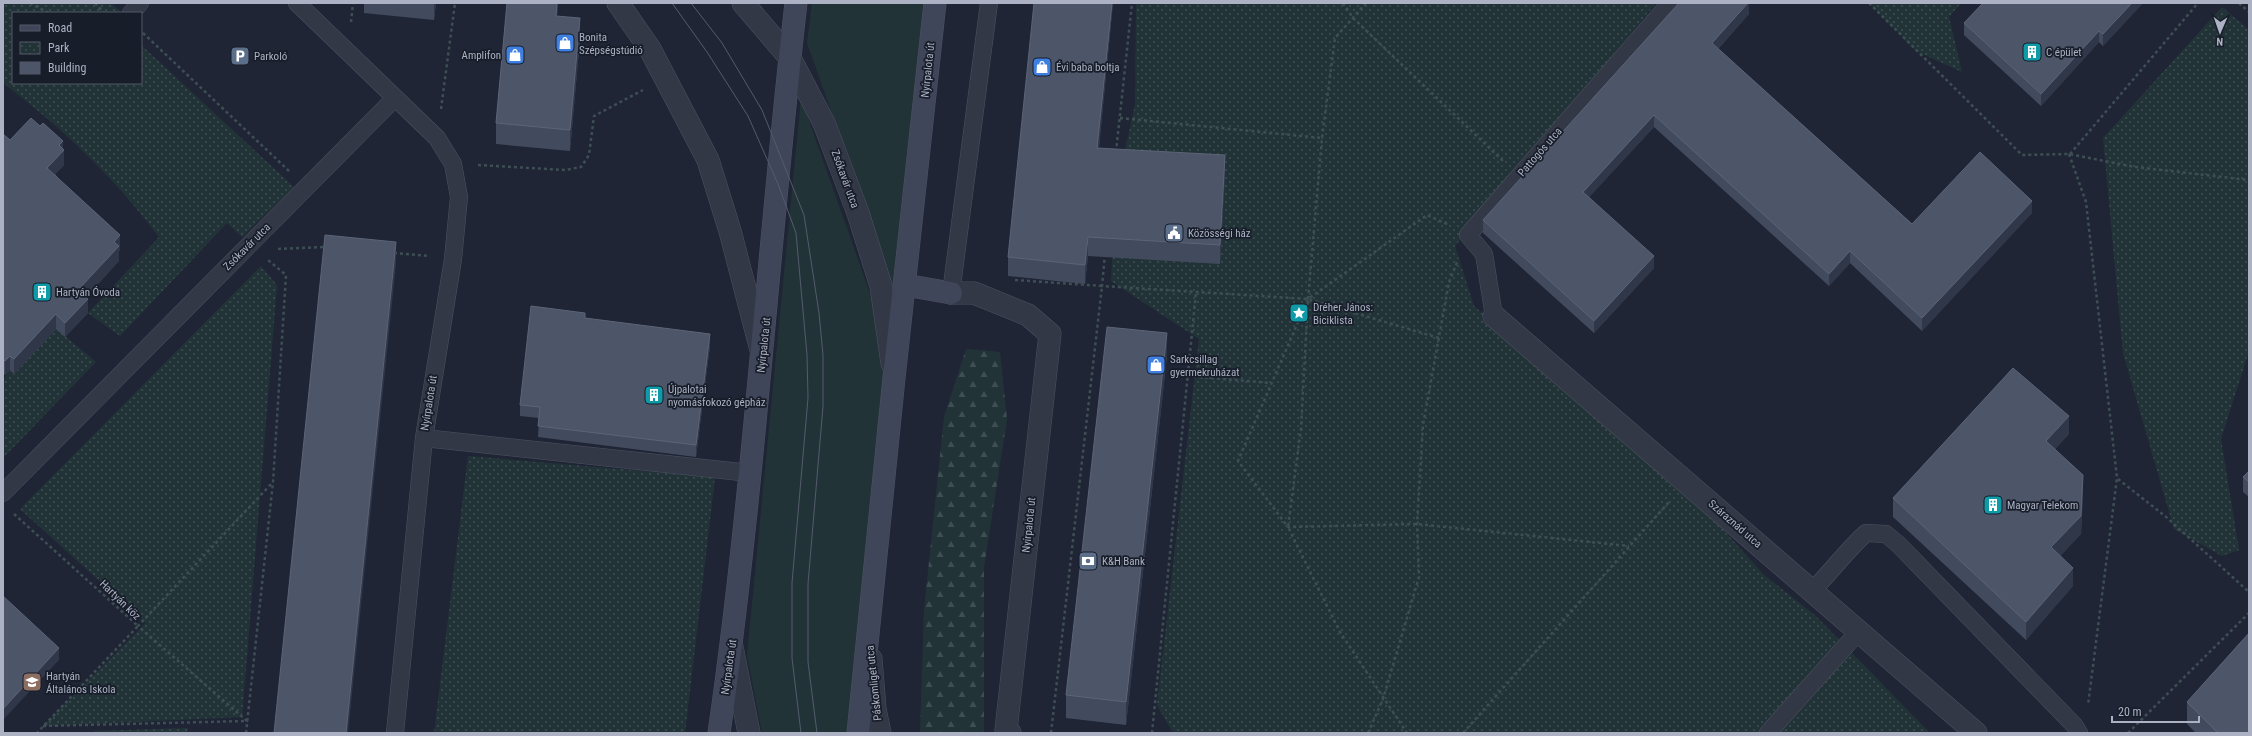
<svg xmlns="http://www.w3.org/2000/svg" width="2252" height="736" font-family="'Roboto Condensed',sans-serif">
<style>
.green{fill:#223338}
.forest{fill:url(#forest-firs)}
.park{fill:url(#park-dots)}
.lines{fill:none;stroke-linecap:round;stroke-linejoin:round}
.service-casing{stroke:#4d5261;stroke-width:18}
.minor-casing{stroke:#4d5261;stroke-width:23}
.tertiary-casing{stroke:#4d5261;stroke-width:23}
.secondary-casing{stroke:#4d5261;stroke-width:23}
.path{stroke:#3e4f54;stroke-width:2.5;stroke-dasharray:3 3;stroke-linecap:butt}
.service{stroke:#323846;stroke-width:17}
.minor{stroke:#323846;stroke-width:22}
.tertiary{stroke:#323846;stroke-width:22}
.secondary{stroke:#404659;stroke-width:22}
.tram{stroke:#545b6d;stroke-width:1}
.wall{fill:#424b5e}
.shaded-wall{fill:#2f3749}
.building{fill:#4d5669;stroke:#5c6477}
.labels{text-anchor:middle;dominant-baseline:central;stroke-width:3.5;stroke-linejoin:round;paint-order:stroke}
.poi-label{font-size:11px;fill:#acb2c3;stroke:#181d2a;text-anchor:start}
.street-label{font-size:11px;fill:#acb2c3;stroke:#181d2a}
</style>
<defs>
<pattern id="forest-firs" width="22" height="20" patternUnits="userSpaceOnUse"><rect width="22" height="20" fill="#223338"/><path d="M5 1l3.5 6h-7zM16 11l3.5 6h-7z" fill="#3f4e53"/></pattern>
<pattern id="park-dots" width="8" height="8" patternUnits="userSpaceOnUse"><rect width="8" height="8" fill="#223338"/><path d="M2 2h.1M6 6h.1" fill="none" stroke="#3f4e53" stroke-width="1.8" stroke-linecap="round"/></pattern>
</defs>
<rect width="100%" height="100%" fill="#1f2535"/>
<path class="green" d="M812 3H926L896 295 807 43Z
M801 98 890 350 848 733H762L747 655Z"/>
<path class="forest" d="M966 349 1000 352 1007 419 984 567V733H920L924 610 944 417Z"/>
<path class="park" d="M3 3H111L122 13H13V83H141V45L294 187 242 237 227 223 120 336 88 313 159 237C115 178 61 127 3 83Z
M1136 3H1656L1455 246 1474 306 1676 477 1764 575 1816 616 1930 733H1173L1157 705 1199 339 1111 281 1116 190 1135 105Z
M1869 3H1961L1949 17 1962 72 1916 51Z
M2222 7 2249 30V351L2221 439 2239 550 2222 556 2174 529 2123 353 2103 138Z
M261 266 277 285 242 717 43 726 146 623 20 509Z
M52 325 96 362 3 458V380L10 370 14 374 36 350Z
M468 456 715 477 685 733H434Z
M188 728 187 733H94V731Z"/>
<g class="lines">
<defs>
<path id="service" d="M297 3 437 138 453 164 459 197 453 259 424 438 395 733
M131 13 140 3
M951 293 989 3
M1494 316 1484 254 1468 235 1670 3
M424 438 750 473
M3 493 395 98
M1812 591C1831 572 1846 551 1866 533L1886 534 1899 545 2074 725 2079 733
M1768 733 1859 631"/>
<path id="minor" d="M951 293H974L1028 315 1050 334 1006 730 1010 733
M1494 316 1976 733"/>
<path id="tertiary" d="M618 3 650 49 708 160 730 231 761 350
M743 3 790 58 824 123 858 213 881 286 892 363
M732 647 749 733
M871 659 875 709 880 733"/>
<path id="secondary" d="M905 285 951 293
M719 733C754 491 768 246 796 3
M858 733 894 378 935 3"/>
</defs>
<use href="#service" class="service-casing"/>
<use href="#minor" class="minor-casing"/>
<use href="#tertiary" class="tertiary-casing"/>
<use href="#secondary" class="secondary-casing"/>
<path class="path" d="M30 3 49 13
M95 3 104 13
M1343 3 1353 18 1503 161
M1366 3 1335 38 1322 138 1308 299 1301 428 1288 527 1340 632 1407 733
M1869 3 2022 155 2069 154 2135 167 2249 180
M2239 3 2249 12
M351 22 353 3
M143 33 289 171
M441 109 455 3
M1120 118 1322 138
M1116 152 1132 3
M2069 154 2086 202 2117 478 2088 705
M2070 154 2198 3
M478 165 565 170 581 167 589 155 594 116 643 90
M1447 224 1427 215 1308 299 1238 461 1288 527 1417 524 1629 546
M278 249 325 247
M394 253 429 256
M1105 254 1102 286 1308 299 1439 338
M1015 280 1102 286 1051 733
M1187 376 1272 383
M2118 479 2165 516 2249 592
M14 514 138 626 37 733
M43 726 247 721 138 626 273 482
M246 733 273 482 286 275 268 260
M1152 733 1196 293
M1368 733 1383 699 1419 577 1417 524 1423 425 1449 282 1458 260
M1463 733 1669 502
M2128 733 2249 613"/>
<use href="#service" class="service"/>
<use href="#minor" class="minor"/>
<use href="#tertiary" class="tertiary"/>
<use href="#secondary" class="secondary"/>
<path class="tram" d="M672 3 707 52 748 116 778 184 796 233 807 355 808 398 792 583V658L801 733
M691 3 722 43 762 110 804 215 819 313 823 355V406L808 584V662L817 733"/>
</g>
<path class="wall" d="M364 3H436L434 20 364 13Z
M507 3H558L557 16 580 39 570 151 496 144V123Z
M1113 3 1099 148 1225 174 1220 264 1088 256 1085 284 1008 276V257Z
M1749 3V14L1718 49 1912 224 2032 213 1922 331 1850 263 1829 286 1654 127 1589 197 1654 268 1594 333 1483 233V220Z
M1983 3H2143L2103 46 2099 42 2041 106 1964 35V23Z
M3 134 10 140 63 149 64 165 55 174 120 250 119 251V261L86 297 88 313 65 337 56 329 14 374 10 370 5 375 3 373Z
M585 318 710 346 696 457 538 437 539 418 520 416V405Z
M1167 356 1126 725 1066 718V695Z
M2069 434 2055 449 2083 493 2081 534 2060 556 2073 586 2026 640 1893 517V498Z
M2249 471V497L2243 492V477Z
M2187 702 2249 733H2196L2187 724Z"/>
<path class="shaded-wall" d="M434 3H436L434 20Z
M557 3H558L556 37V16Z
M1112 3H1113L1097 167V148Z
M1748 3H1749V14L1712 55V43Z
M2132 3H2143L2103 46V34Z
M580 18V39L570 151V130Z
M2099 31V42L2041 106V94Z
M1654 115V127L1583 204V192Z
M63 141V151L64 150V165L47 182V168L59 145Z
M1225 155V174L1220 264V245Z
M2032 201V213L1922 331V318Z
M120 235V250L119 251V261L78 305V290L114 242Z
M1088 237V256L1085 284V265Z
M396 242V264L348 733H346Z
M1850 251V263L1829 286V274Z
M1654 256V268L1594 333V321Z
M88 299V313L65 337V323Z
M56 314V329L14 374V359Z
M1167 333V356L1126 725V702Z
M710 334V346L696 457V445Z
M10 356V370L5 375V361Z
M2069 416V434L2046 459V441Z
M2083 475V493L2081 534 2051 566V547Z
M2073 568V586L2026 640V622Z
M59 648V660L3 720V709Z"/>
<path class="building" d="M507 3H557L556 16 580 18 570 130 496 123Z
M1034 3H1112L1097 148 1225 155 1220 245 1088 237 1085 265 1008 257Z
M1679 3H1748L1712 43 1912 224 1980 152 2032 201 1922 318 1850 251 1829 274 1654 115 1583 192 1654 256 1594 321 1483 220Z
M1983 3H2132L2103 34 2099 31 2041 94 1964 23Z
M31 118 40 126 43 123 63 141 59 145 64 150 47 168 120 235 114 242 119 246 78 290 88 299 65 323 56 314 14 359 10 356 5 361 3 359V134L10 140Z
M325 235 396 242 346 733H274Z
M531 306 585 313V318L710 334 696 445 538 426 540 407 520 405Z
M1107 327 1167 333 1126 702 1066 695Z
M2013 368 2069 416 2046 441 2083 475 2081 516 2051 547 2073 568 2026 622 1893 498Z
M2249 471V482L2243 477Z
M3 596 59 648 3 709Z
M2249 633V733H2218L2187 702Z"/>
<defs>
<symbol id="shop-square" viewBox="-11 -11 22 22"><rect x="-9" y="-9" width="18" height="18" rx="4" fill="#3f7fe0" stroke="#181d2a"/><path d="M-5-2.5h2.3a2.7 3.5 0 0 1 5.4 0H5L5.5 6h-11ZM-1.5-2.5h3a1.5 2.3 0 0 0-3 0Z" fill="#fff"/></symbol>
<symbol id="building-square" viewBox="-11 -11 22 22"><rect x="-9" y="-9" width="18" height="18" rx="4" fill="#0f9aa8" stroke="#181d2a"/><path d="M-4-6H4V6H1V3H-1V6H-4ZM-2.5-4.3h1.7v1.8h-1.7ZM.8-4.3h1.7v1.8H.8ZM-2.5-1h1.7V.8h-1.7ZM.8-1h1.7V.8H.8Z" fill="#fff"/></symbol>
<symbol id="parking-square" viewBox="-11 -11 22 22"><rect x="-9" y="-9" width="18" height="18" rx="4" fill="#5c6f8a" stroke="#181d2a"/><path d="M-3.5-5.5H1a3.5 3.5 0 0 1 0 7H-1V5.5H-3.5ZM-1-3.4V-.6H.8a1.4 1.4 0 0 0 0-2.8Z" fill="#fff"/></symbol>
<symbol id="civic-square" viewBox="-11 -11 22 22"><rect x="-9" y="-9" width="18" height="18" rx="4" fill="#5c6f8a" stroke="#181d2a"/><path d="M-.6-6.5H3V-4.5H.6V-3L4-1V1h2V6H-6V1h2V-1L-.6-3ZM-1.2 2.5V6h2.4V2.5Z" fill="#fff"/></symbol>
<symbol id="sight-square" viewBox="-11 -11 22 22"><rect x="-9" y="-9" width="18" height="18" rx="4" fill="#0f9aa8" stroke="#181d2a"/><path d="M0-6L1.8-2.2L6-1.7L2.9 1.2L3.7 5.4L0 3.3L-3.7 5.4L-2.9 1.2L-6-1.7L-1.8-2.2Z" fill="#fff"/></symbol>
<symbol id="bank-square" viewBox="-11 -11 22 22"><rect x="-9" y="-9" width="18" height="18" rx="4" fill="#5c6f8a" stroke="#181d2a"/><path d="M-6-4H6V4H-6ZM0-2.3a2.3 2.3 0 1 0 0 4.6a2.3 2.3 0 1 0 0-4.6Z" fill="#fff"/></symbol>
<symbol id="school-square" viewBox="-11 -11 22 22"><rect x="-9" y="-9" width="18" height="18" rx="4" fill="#8d6e63" stroke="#181d2a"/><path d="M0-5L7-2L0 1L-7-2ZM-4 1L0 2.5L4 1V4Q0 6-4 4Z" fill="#fff"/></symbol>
</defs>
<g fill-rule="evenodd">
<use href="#shop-square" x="554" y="32" width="22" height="22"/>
<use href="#building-square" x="2021" y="41" width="22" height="22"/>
<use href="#shop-square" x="504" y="44" width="22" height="22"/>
<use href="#parking-square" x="229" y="45" width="22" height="22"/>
<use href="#shop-square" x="1031" y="56" width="22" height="22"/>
<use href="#civic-square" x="1163" y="222" width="22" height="22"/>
<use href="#building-square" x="31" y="281" width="22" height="22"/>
<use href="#sight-square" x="1288" y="302" width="22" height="22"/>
<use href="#shop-square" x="1145" y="354" width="22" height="22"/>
<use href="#building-square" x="643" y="384" width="22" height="22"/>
<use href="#building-square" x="1982" y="494" width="22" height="22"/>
<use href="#bank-square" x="1077" y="550" width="22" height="22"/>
<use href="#school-square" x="21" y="671" width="22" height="22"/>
</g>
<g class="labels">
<g class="poi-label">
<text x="579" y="37">Bonita<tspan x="579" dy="13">Szépségstúdió</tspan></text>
<text x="2046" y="52">C épület</text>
<text x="501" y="55" text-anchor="end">Amplifon</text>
<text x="254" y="56">Parkoló</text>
<text x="1056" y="67">Évi baba boltja</text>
<text x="1188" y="233">Közösségi ház</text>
<text x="56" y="292">Hartyán Óvoda</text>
<text x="1313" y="307">Dréher János:<tspan x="1313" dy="13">Biciklista</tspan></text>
<text x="1170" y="359">Sarkcsillag<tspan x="1170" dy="13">gyermekruházat</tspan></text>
<text x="668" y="389">Újpalotai<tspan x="668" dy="13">nyomásfokozó gépház</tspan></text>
<text x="2007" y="505">Magyar Telekom</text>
<text x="1102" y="561">K&amp;H Bank</text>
<text x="46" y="676">Hartyán<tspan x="46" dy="13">Általános Iskola</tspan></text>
</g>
<g class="street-label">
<text transform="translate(928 70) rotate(-84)">Nyírpalota út</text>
<text transform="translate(1540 152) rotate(-49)">Pattogós utca</text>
<text transform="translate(845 179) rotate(70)">Zsókavár utca</text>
<text transform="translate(247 247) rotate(-45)">Zsókavár utca</text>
<text transform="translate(764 345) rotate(-84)">Nyírpalota út</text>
<text transform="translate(429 403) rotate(-81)">Nyírpalota út</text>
<text transform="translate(1735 524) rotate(41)">Száraznád utca</text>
<text transform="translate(1029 525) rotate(-84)">Nyírpalota út</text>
<text transform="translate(120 600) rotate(44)">Hartyán köz</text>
<text transform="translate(729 667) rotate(-82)">Nyírpalota út</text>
<text transform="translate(874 683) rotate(-96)">Páskomliget utca</text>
</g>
</g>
<rect width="2252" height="736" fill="none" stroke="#acb2c3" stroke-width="8"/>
<rect x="12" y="12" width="130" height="72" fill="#181d2a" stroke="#535967"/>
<rect x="20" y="25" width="20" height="6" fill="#404659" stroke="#535967"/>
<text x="48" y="32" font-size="12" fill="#acb2c3">Road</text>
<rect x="20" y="42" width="20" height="12" fill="url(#park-dots)" stroke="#535967"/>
<text x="48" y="52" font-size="12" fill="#acb2c3">Park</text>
<rect x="20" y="62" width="20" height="12" fill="#4d5669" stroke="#535967"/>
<text x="48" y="72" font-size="12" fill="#acb2c3">Building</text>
<g transform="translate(2220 32) rotate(182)" stroke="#181d2a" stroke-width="3" paint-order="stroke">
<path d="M0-3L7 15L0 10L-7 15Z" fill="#acb2c3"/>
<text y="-6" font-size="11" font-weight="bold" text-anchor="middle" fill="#acb2c3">N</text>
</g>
<path d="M2112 716v6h87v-6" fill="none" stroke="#acb2c3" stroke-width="2"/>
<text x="2118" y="716" font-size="12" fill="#acb2c3" stroke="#181d2a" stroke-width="3" paint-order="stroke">20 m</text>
</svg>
